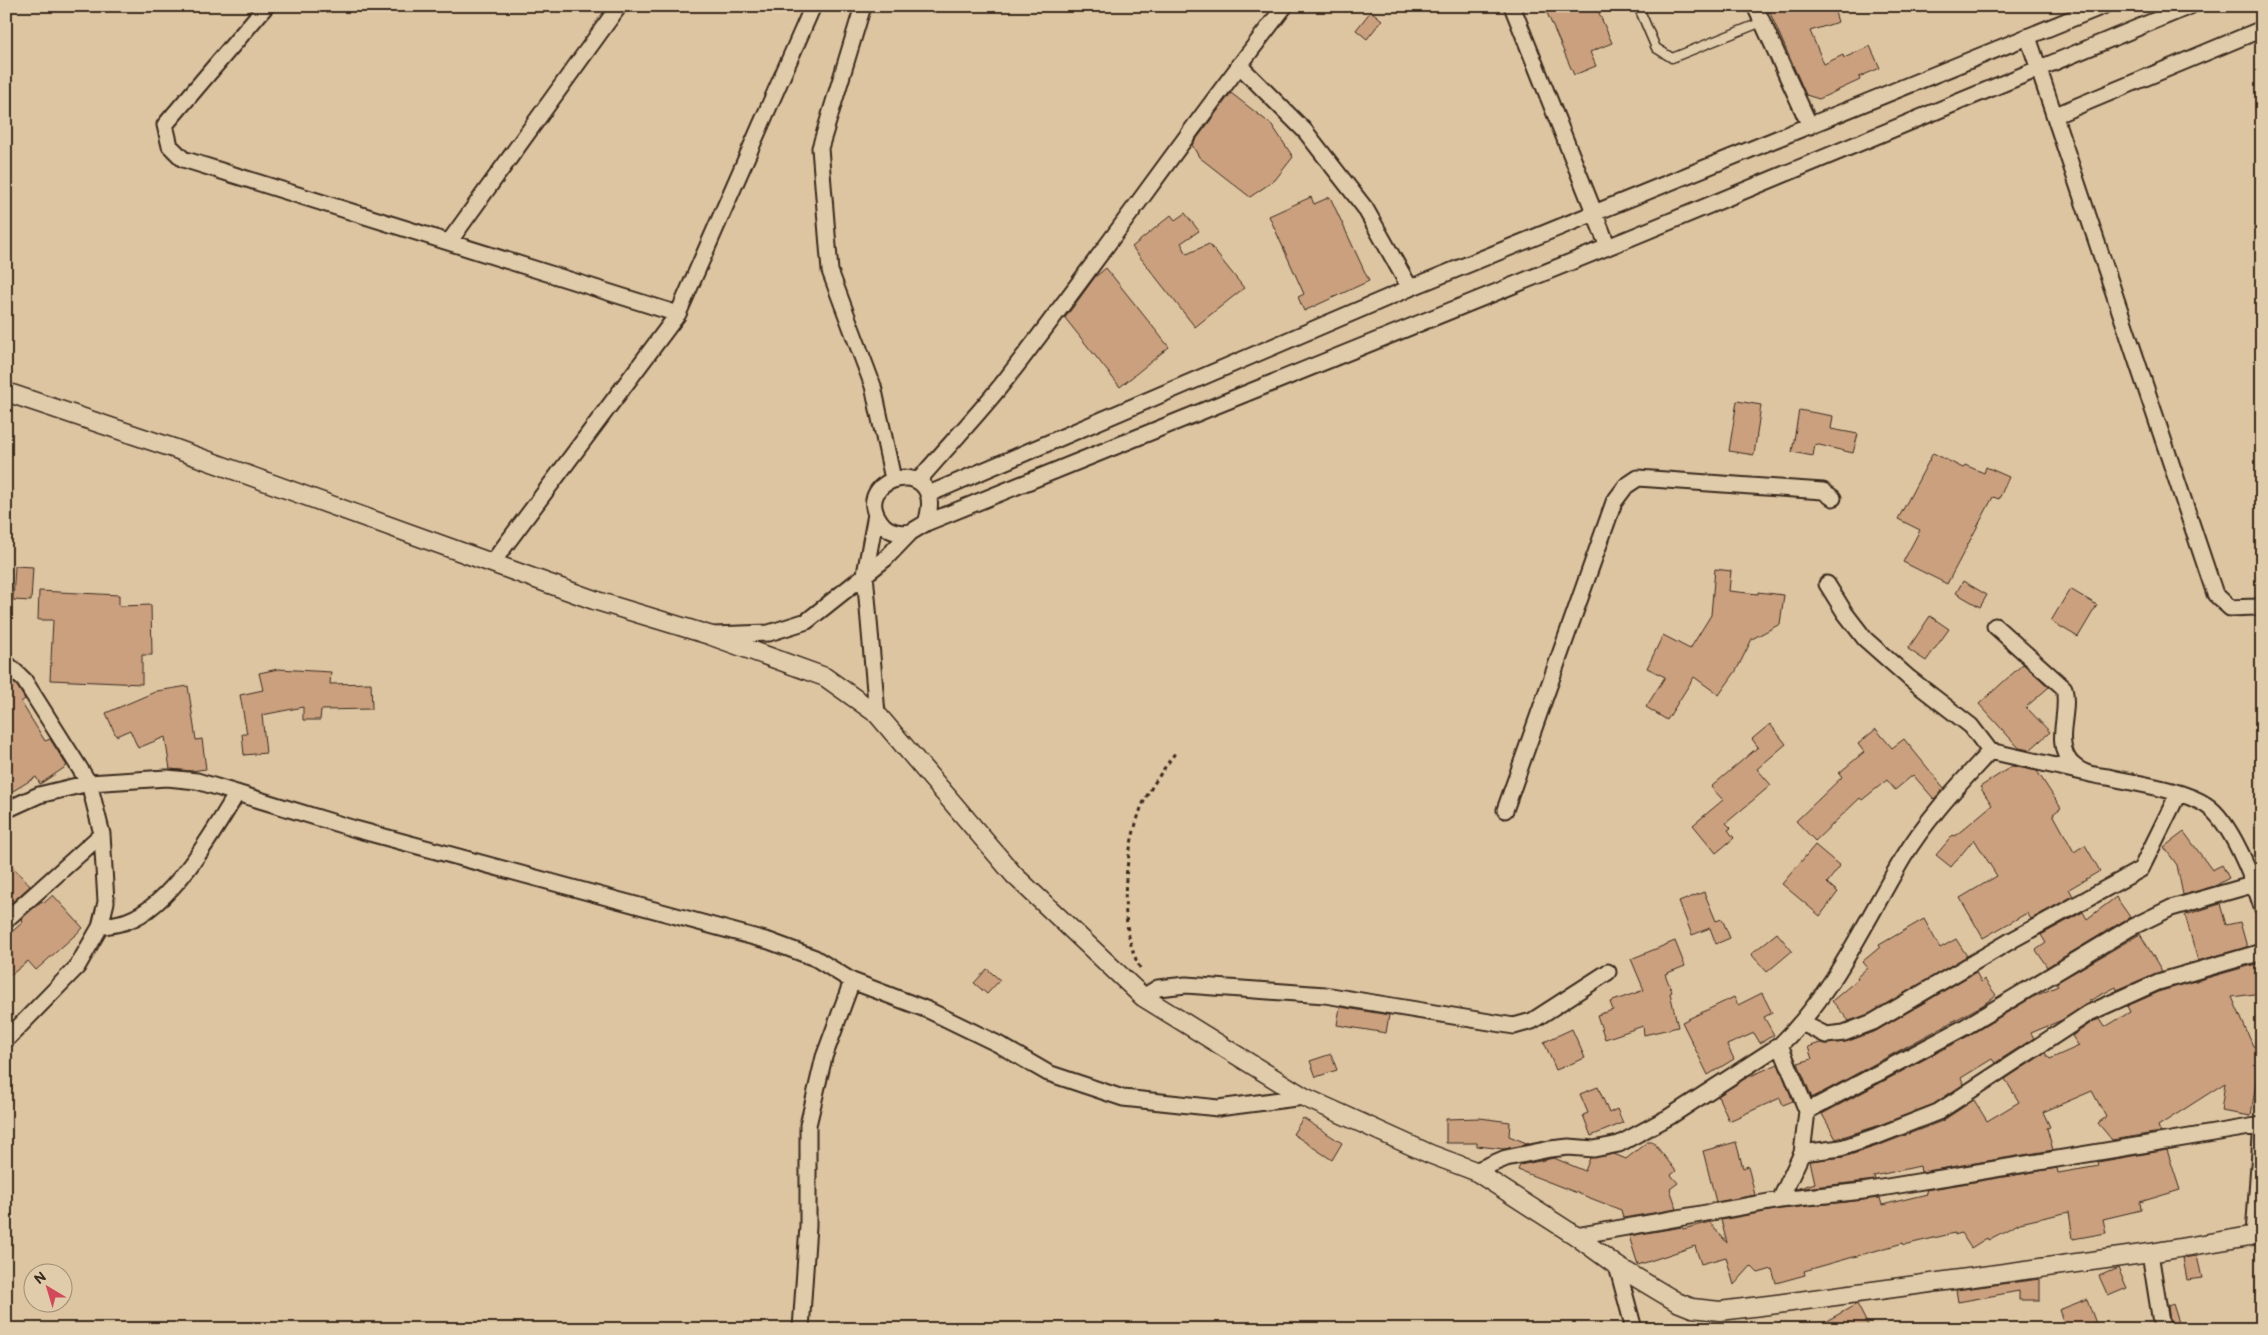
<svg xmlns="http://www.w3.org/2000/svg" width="2268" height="1335" font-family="'Balsamiq Sans',sans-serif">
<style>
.building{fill:#caa07e;stroke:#3b2a1e}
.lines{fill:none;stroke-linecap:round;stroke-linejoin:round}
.service-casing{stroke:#3b2a1e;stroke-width:11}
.minor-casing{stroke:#3b2a1e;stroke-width:19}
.tertiary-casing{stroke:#3b2a1e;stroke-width:21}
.path{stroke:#3b2a1e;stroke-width:3;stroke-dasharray:4 4;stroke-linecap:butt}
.service{stroke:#e0ccaa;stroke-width:8}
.minor{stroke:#e0ccaa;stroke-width:15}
.tertiary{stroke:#e0ccaa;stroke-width:18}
</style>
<rect width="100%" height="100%" fill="#ddc5a2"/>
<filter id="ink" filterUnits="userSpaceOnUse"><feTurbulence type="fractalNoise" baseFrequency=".02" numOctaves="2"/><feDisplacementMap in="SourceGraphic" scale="10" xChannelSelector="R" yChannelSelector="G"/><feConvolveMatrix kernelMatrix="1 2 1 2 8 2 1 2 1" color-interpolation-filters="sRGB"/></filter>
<g filter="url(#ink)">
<path class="building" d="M1544 6H1596L1612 43 1590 52 1596 66 1574 75Z
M1767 6H1833L1838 22 1810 31 1824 64 1843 55 1844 58 1870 46 1880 68 1859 77 1860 80 1819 99 1806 95Z
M1371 11 1382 20 1367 39 1356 30Z
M1231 93 1272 125 1293 157 1275 180 1250 197 1199 157 1192 145Z
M1311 197 1314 204 1330 197 1369 281 1304 311 1298 297 1304 294 1269 216Z
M1185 213 1199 231 1181 243 1187 254 1209 244 1244 288 1195 327 1132 247 1171 215 1175 220Z
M1106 268 1169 347 1120 387 1065 318 1095 277Z
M1737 401 1761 405 1754 455 1729 451Z
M1799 410 1833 416 1831 429 1858 434 1853 453 1815 444 1813 456 1792 452Z
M1933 453 1963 468 1965 465 1984 473 1986 467 2009 477 1999 499 1993 497 1947 584 1903 562 1920 530 1898 519Z
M15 566 33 567 31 601 13 600Z
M1715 569 1731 571 1729 591 1758 594V592L1784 595 1780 624 1752 639 1736 671 1719 695 1694 677 1667 720 1646 707 1665 677 1647 668 1663 635 1690 649 1711 615Z
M1963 581 1987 595 1980 607 1956 593Z
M2070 589 2097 605 2078 637 2051 621Z
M39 591 119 595V606L151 605 152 655H142V684L50 680 53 620H38Z
M1930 616 1949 629 1926 661 1908 649Z
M2023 664 2049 687 2026 707 2050 732 2030 750 2019 748 1979 704Z
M278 669 331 672 330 684 371 683 372 709 321 710 320 720H303V707L262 715 266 753 244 755 242 734H247L240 695 263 690 259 673Z
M6 676 17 686 25 699 21 702 45 741 50 739 67 766 40 784 36 777 13 791 6 781Z
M188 686 196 740 202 739 206 769 191 771 170 769 165 737 138 748 130 730 116 736 106 713 157 691Z
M1770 724 1786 744 1757 769 1771 785 1726 823 1731 828 1728 830 1734 838 1716 853 1693 825 1723 800 1711 787 1758 747 1752 739Z
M1876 729 1892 748 1904 739 1944 788 1934 799 1913 775 1895 790 1887 780 1862 800 1860 798 1815 841 1796 821 1842 777 1839 773 1864 752 1858 744Z
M2012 766 2037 771 2061 808 2053 814 2074 852 2085 845 2100 871 2069 889 2073 896 2031 919 2027 913 1983 938 1960 898 1997 876 1974 839 1951 867 1936 855 1953 835 1955 836 1992 805 1980 787Z
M2184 832 2212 870 2222 865 2229 878 2215 886 2183 895 2177 865 2164 847Z
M1815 845 1840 866 1827 883 1838 892 1820 916 1782 884Z
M6 859 30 886 9 905 6 902Z
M1704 892 1716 921 1722 919 1730 938 1716 944 1710 928 1692 935 1679 902Z
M53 895 83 928 36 970 28 961 6 979V937L23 922 21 919 42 901 44 903Z
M2116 897 2130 917 2047 967 2036 950 2046 943 2041 935 2083 912 2087 919Z
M2220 904 2226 925 2240 922 2247 947 2198 961 2185 915Z
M1924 919 1940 948 1956 939 1967 956 1869 1014 1849 1021 1832 1001 1858 979 1857 977 1867 968 1862 962 1880 947 1879 945Z
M1777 933 1792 951 1767 972 1751 954Z
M2140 934 2162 971 2117 990 2116 987 2089 1001V1003L2062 1020 2031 1033 2034 1038 1995 1063 1992 1059 1961 1078 1964 1084 1934 1104 1874 1127 1836 1139 1822 1114 1970 1035 2033 997 2058 986 2056 983Z
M1675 941 1685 966 1665 974 1672 992 1670 993 1678 1027 1644 1035 1643 1026 1605 1039 1597 1015 1613 1010 1610 1002 1644 990 1631 959Z
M2256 964 2257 965H2262V993L2232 997 2253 1046 2261 1048 2251 1116 2221 1111 2225 1083 2158 1126 2160 1132 2112 1140 2098 1123 2106 1117 2092 1091 2043 1112 2050 1127 2047 1128 2053 1150 1921 1172 1920 1166 1874 1176 1875 1180 1796 1189 1815 1183 1810 1161 1844 1157 1880 1145 1942 1121 1974 1100 1987 1121 2019 1102 2005 1079 2045 1053 2050 1059 2079 1046 2072 1036 2094 1021 2100 1019 2105 1027 2130 1012 2127 1006 2161 991Z
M987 969 1000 980 987 994 974 983Z
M1976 972 1981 982 1984 979 1996 995 1983 1005 1812 1098 1798 1063 1812 1059 1808 1047 1820 1043 1827 1044 1845 1042 1876 1031Z
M1762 993 1772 1013 1764 1017 1774 1035 1760 1043 1754 1033 1727 1045 1734 1059 1708 1075 1682 1022 1734 997 1738 1005Z
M1340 1007 1389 1015 1386 1033 1337 1025Z
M1572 1029 1585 1058 1556 1070 1544 1042Z
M1331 1054 1337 1070 1316 1077 1310 1061Z
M1778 1064 1793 1101 1783 1105 1780 1098 1729 1121 1718 1096 1746 1078Z
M1598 1087 1609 1113 1617 1109 1623 1123 1591 1136 1583 1115 1588 1113 1580 1094Z
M1303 1118 1342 1143 1332 1160 1293 1134Z
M1480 1118 1510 1122 1509 1136 1529 1144 1504 1149 1477 1146V1143H1446V1119Z
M1647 1142H1653L1676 1171 1671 1175 1678 1183 1670 1189 1677 1209 1623 1218 1621 1210 1518 1170 1520 1165 1554 1158 1585 1171 1590 1158 1614 1154 1626 1159Z
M1736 1142 1743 1168 1748 1166 1755 1195 1716 1202 1703 1151Z
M2167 1150 2180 1190 2140 1202 2141 1210 2103 1219 2106 1233 2073 1239 2069 1212 2020 1223 1988 1240 1987 1238 1971 1248 1961 1233 1955 1235V1233L1904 1245 1903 1243 1804 1271 1805 1275 1776 1283 1772 1269 1758 1273 1751 1266 1734 1285 1726 1257 1701 1264 1695 1246 1638 1265 1629 1236 1682 1227 1683 1229 1710 1222 1727 1243 1721 1220 1781 1209 1880 1198 1882 1205 1927 1194 1926 1190 2057 1168 2058 1173 2099 1166 2098 1162Z
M2197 1256 2202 1278 2187 1280 2183 1258Z
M2118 1268 2127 1288 2108 1296 2099 1276Z
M2040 1279V1300H2019V1291L1958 1302 1956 1290Z
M2087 1299 2098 1329H2066L2059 1310Z
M1857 1304 1870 1329H1812Z
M2173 1304 2181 1329H2171L2168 1306Z"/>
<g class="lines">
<defs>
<path id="service" d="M1638 6 1656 48 1672 58 1762 22"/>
<path id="minor" d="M266 6 165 125 170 146 183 159 678 314
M863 6 820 148 830 271 873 386 893 479
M1512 6 1608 247
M1755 6 1810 126
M2028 37 2215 594 2230 608 2256 607 2262 605
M1239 65 1305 131 1365 208 1410 288
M2056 115 2262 29
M449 242 619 6
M918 481C947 447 979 414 1007 378 1102 256 1190 128 1285 6
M929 494 1410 288 2103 6
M876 514 865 574 877 714
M926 523 1630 238 2190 6
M492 563 678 314 813 6
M1827 584 1845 613 1865 639 1909 678 1971 726 1990 751
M1995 626 2064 688C2070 712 2055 738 2068 759 2070 763 2077 769 2082 771 2089 775 2100 776 2108 777 2137 784 2181 789 2206 805 2231 821 2253 879 2262 907
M713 635 769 633 807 621 885 559 911 532 926 523C949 452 848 476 880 521 887 532 899 534 911 532
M6 663 24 680 89 783 102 834 106 902 100 927 77 967 6 1040
M6 810 39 795 89 783 167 778 197 781 355 829 769 941 815 958 852 981 928 1010 998 1044 1048 1073 1123 1098 1218 1108 1304 1097
M1505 810 1614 502 1626 486 1638 478 1823 491 1833 498
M6 920 102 834
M100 927C109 925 119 924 127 921 171 906 214 832 237 793
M1143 997 1158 988 1186 985 1325 995 1514 1026 1532 1021 1608 972
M1802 1023 1826 1035 1844 1033 1873 1022 2012 940 2134 873 2141 869 2145 861 2178 794
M1807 1111 1965 1027 2130 928 2171 908 2255 884
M1802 1153 1807 1111 1780 1045C1834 993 1865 922 1903 858 1927 818 1959 785 1990 751L2082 772
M1475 1171 1506 1158 1550 1149 1569 1147 1594 1149 1619 1144 1669 1117 1780 1045
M1780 1200 1802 1153 1841 1148 1877 1136 1938 1112 2089 1013 2158 982 2262 952
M2254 1234 2262 1124
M1576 1236 1780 1200 1863 1191 2262 1125
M2150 1253 2162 1329
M1617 1266 1634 1329
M801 1329 808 1226V1125L824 1057 852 981"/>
<path id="tertiary" d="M6 392 173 448 597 601 709 635 825 677 877 714 1014 875 1143 997 1304 1097 1430 1154 1475 1171 1576 1236 1617 1266 1677 1302 1692 1308 1720 1311 1777 1304 2150 1253 2262 1234"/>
</defs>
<use href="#service" class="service-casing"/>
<use href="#minor" class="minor-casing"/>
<use href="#tertiary" class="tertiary-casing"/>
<path class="path" d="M1140 968C1117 924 1124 857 1140 811 1146 793 1164 769 1175 753"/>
<use href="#service" class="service"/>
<use href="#minor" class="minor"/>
<use href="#tertiary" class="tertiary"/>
</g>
</g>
<rect width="2268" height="1335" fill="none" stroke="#e0ccaa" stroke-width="25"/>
<rect x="12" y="12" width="2243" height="1310" fill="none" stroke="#3b2a1e" stroke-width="2" filter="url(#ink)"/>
<g transform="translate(48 1288) rotate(322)"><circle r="24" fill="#e0ccaa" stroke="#9e8b72"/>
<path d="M0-4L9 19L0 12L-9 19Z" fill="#d1495b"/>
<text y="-8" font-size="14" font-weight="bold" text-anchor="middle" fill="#3b2a1e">N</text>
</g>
</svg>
